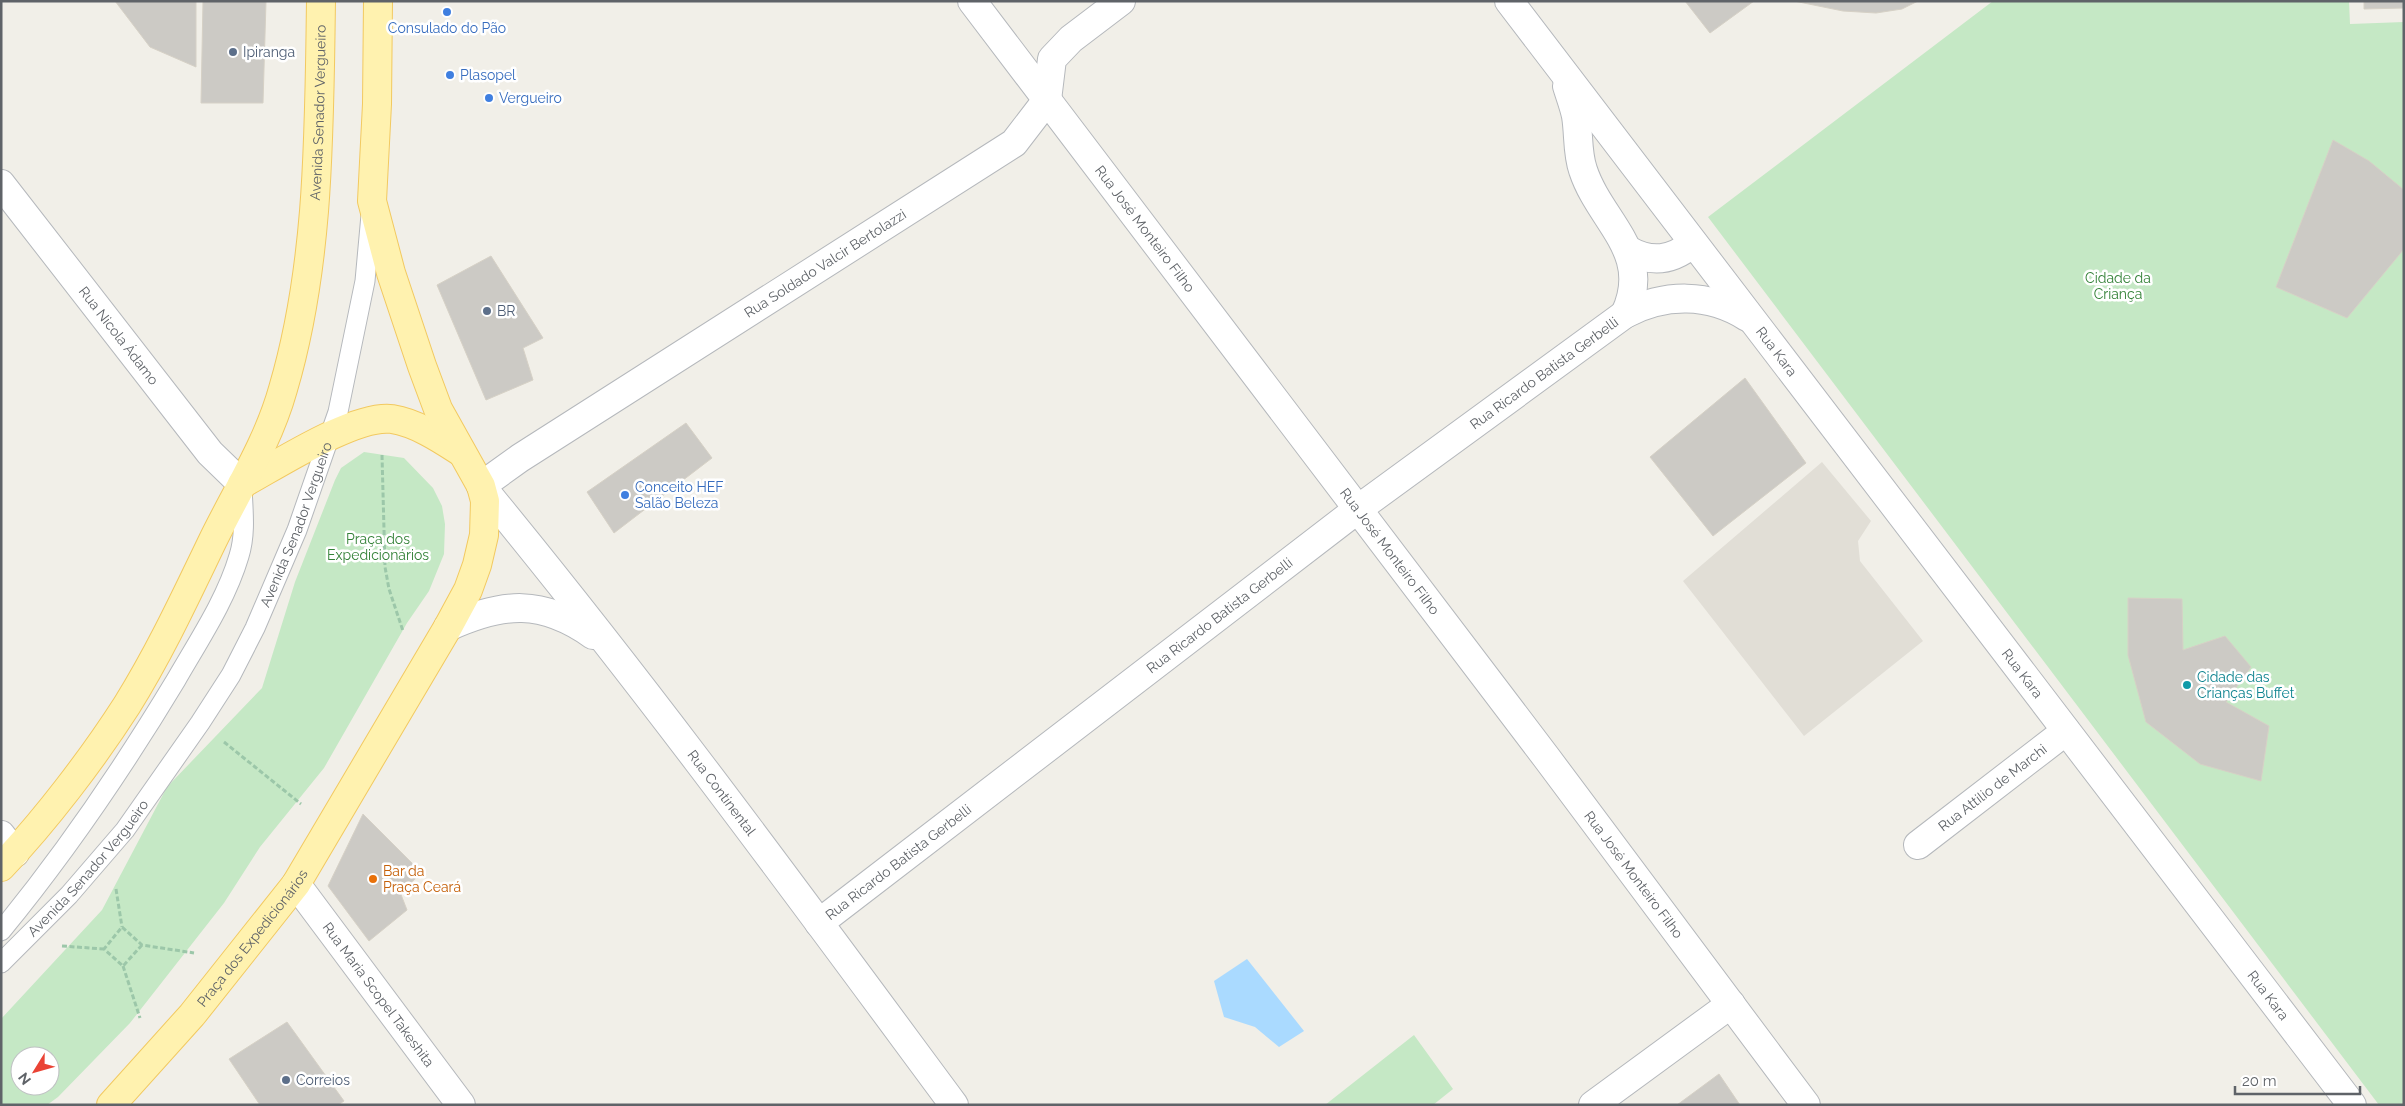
<svg xmlns="http://www.w3.org/2000/svg" width="2405" height="1106" font-family="Raleway,sans-serif">
<style>
.education{fill:#e1ded6}
.green{fill:#c5e8c5;fill-rule:evenodd}
.water{fill:#aadaff}
.building{fill:#cccac5;stroke:#d6d1c6}
.lines{fill:none;stroke-linecap:round;stroke-linejoin:round}
.service-casing{stroke:#b5b8bc;stroke-width:21}
.minor-casing{stroke:#b5b8bc;stroke-width:30}
.tertiary-casing{stroke:#b5b8bc;stroke-width:30}
.primary-casing{stroke:#f2c960;stroke-width:30}
.path{stroke:#9cc7a9;stroke-width:3;stroke-dasharray:5 2.5;stroke-linecap:butt}
.service{stroke:#fff;stroke-width:19}
.minor{stroke:#fff;stroke-width:28}
.tertiary{stroke:#fff;stroke-width:28}
.primary{stroke:#fff2af;stroke-width:28}
.shop-dot{fill:#3f7fe0;stroke:#fff;stroke-width:2}
.service-dot{fill:#5c6f8a;stroke:#fff;stroke-width:2}
.culture-dot{fill:#0f9aa8;stroke:#fff;stroke-width:2}
.food-dot{fill:#e8710a;stroke:#fff;stroke-width:2}
.labels{text-anchor:middle;dominant-baseline:central;stroke-width:5;stroke-linejoin:round;paint-order:stroke}
.shop-label{font-size:14px;fill:#366cbe;stroke:#fff;text-anchor:start}
.service-label{font-size:14px;fill:#4e5e75;stroke:#fff;text-anchor:start}
.street-label{font-size:14px;fill:#5f6368;stroke:#fff}
.park-label{font-size:14px;fill:#348238;stroke:#fff}
.culture-label{font-size:14px;fill:#0d838f;stroke:#fff;text-anchor:start}
.food-label{font-size:14px;fill:#c56008;stroke:#fff;text-anchor:start}
</style>
<rect width="100%" height="100%" fill="#f1efe8"/>
<path class="education" d="M1822 462 1871 521 1858 541 1860 561 1923 641 1804 736 1683 581Z"/>
<path class="green" d="M1993 1H2349L2350 24 2404 22V1105H2379L1708 217Z
M364 452 404 458 433 488 442 506 445 524 444 554 429 591 407 623 324 768 260 847 224 903 130 1023 58 1097 47 1105H1V1019L102 910 167 787 262 688 295 582 335 480 341 468ZM20 1056H50V1086H20Z
M1414 1035 1453 1089 1433 1105H1325Z"/>
<path class="water" d="M1247 959 1304 1031 1279 1047 1255 1027 1224 1017 1214 981Z"/>
<path class="building" d="M115 1H196V67L150 47Z
M203 1H266L263 103H201Z
M1685 1H1754L1710 33Z
M1794 1H1918L1902 9 1876 13 1843 11Z
M2364 1H2404V8L2364 9Z
M2333 140 2369 161 2404 190V249L2347 318 2276 287Z
M491 256 543 338 523 348 533 380 486 400 437 285Z
M1745 378 1806 463 1713 536 1650 457Z
M686 423 712 458 614 533 587 492Z
M2128 598 2182 599 2183 650 2225 636 2251 667 2226 702 2269 726 2261 781 2200 764 2146 722 2128 655Z
M363 814 422 873 400 892 407 910 369 941 328 886Z
M287 1022 344 1101 338 1105H260L229 1059Z
M1719 1074 1740 1105H1677Z"/>
<g class="lines">
<defs>
<g id="service">
<path d="M1 931C66 852 123 768 176 680 199 640 226 600 239 556 246 534 243 510 242 488"/>
<path id="s1" d="M1 963 69 895 125 830 200 723 231 675 255 628 297 530 338 412 365 281 371 215"/>
</g>
<g id="minor">
<path id="s2" d="M972 1 1546 757 1806 1105"/>
<path id="s3" d="M1509 1 2352 1105"/>
<path d="M1567 86C1570 96 1574 106 1576 116 1579 134 1577 153 1583 170 1600 222 1654 252 1625 314"/>
<path id="s4" d="M1 184 210 453 242 484"/>
<path d="M1628 250C1651 263 1672 261 1693 243"/>
<path id="s5" d="M481 486 520 458 1014 143 1047 100 1052 59 1071 39 1121 1"/>
<path d="M1 835 15 853"/>
<path id="s6" d="M1918 845 2066 731"/>
<path id="s7" d="M296 884 461 1105"/>
<path id="s8" d="M819 923 1358 509 1625 314C1665 293 1709 293 1747 317"/>
<path d="M1593 1105 1731 1004"/>
</g>
<g id="tertiary">
<path id="s9" d="M481 486C646 686 800 897 954 1105"/>
<path d="M448 627C503 602 542 599 593 635"/>
</g>
<g id="primary">
<path d="M242 484C277 465 355 414 392 419 417 423 441 439 461 452"/>
<path id="s10" d="M1 867C45 821 93 758 127 705 160 652 186 596 213 540 237 491 268 443 283 389 320 264 319 130 321 1"/>
<path id="s11" d="M111 1105 192 1015 296 884 448 627 468 590 477 565 484 535 485 501 481 486 438 409 422 366 391 273 372 201 377 104 378 1"/>
</g>
</defs>
<use href="#service" class="service-casing"/>
<use href="#minor" class="minor-casing"/>
<use href="#tertiary" class="tertiary-casing"/>
<use href="#primary" class="primary-casing"/>
<path class="path" d="M382 455 385 567 389 589 403 631
M224 742 301 804
M116 889 122 927
M142 945 123 966 104 949 122 927 142 945 194 953
M62 946 104 949
M123 966 140 1018"/>
<use href="#service" class="service"/>
<use href="#minor" class="minor"/>
<use href="#tertiary" class="tertiary"/>
<use href="#primary" class="primary"/>
</g>
<g class="shop-dot">
<circle cx="447" cy="12" r="5"/>
<circle cx="450" cy="75" r="5"/>
<circle cx="489" cy="98" r="5"/>
<circle cx="625" cy="495" r="5"/>
</g>
<g class="service-dot">
<circle cx="233" cy="52" r="5"/>
<circle cx="487" cy="311" r="5"/>
<circle cx="286" cy="1080" r="5"/>
</g>
<circle class="culture-dot" cx="2187" cy="685" r="5"/>
<circle class="food-dot" cx="373" cy="879" r="5"/>
<g class="labels">
<g class="shop-label">
<text x="447" y="28" text-anchor="middle">Consulado do Pão</text>
<text x="460" y="75">Plasopel</text>
<text x="499" y="98">Vergueiro</text>
<text x="635" y="487">Conceito HEF<tspan x="635" dy="16">Salão Beleza</tspan></text>
</g>
<g class="service-label">
<text x="243" y="52">Ipiranga</text>
<text x="497" y="311">BR</text>
<text x="296" y="1080">Correios</text>
</g>
<g class="street-label">
<text stroke="none"><textPath href="#s10" startOffset="838">Avenida Senador Vergueiro</textPath></text>
<text stroke="none"><textPath href="#s2" startOffset="286">Rua José Monteiro Filho</textPath></text>
<text stroke="none"><textPath href="#s5" startOffset="410">Rua Soldado Valcir Bertolazzi</textPath></text>
<text stroke="none"><textPath href="#s4" startOffset="192">Rua Nicola Ádamo</textPath></text>
<text stroke="none"><textPath href="#s3" startOffset="441">Rua Kara</textPath></text>
<text stroke="none"><textPath href="#s8" startOffset="910">Rua Ricardo Batista Gerbelli</textPath></text>
<text stroke="none"><textPath href="#s1" startOffset="534">Avenida Senador Vergueiro</textPath></text>
<text stroke="none"><textPath href="#s2" startOffset="691">Rua José Monteiro Filho</textPath></text>
<text stroke="none"><textPath href="#s8" startOffset="505">Rua Ricardo Batista Gerbelli</textPath></text>
<text stroke="none"><textPath href="#s3" startOffset="846">Rua Kara</textPath></text>
<text stroke="none"><textPath href="#s6" startOffset="94">Rua Attilio de Marchi</textPath></text>
<text stroke="none"><textPath href="#s9" startOffset="390">Rua Continental</textPath></text>
<text stroke="none"><textPath href="#s8" startOffset="100">Rua Ricardo Batista Gerbelli</textPath></text>
<text stroke="none"><textPath href="#s1" startOffset="129">Avenida Senador Vergueiro</textPath></text>
<text stroke="none"><textPath href="#s2" startOffset="1096">Rua José Monteiro Filho</textPath></text>
<text stroke="none"><textPath href="#s11" startOffset="219">Praça dos Expedicionários</textPath></text>
<text stroke="none"><textPath href="#s7" startOffset="138">Rua Maria Scopel Takeshita</textPath></text>
<text stroke="none"><textPath href="#s3" startOffset="1251">Rua Kara</textPath></text>
</g>
<g class="park-label">
<text x="2118" y="278">Cidade da<tspan x="2118" dy="16">Criança</tspan></text>
<text x="378" y="539">Praça dos<tspan x="378" dy="16">Expedicionários</tspan></text>
</g>
<g class="culture-label">
<text x="2197" y="677">Cidade das<tspan x="2197" dy="16">Crianças Buffet</tspan></text>
</g>
<g class="food-label">
<text x="383" y="871">Bar da<tspan x="383" dy="16">Praça Ceará</tspan></text>
</g>
</g>
<rect width="2405" height="1106" fill="none" stroke="#5f6368" stroke-width="5"/>
<g transform="translate(35 1071) rotate(233)"><circle r="24" fill="#ffffff" stroke="#bfc1c3"/>
<path d="M0-4L9 19L0 12L-9 19Z" fill="#ea4335"/>
<text y="-8" font-size="14" font-weight="bold" text-anchor="middle" fill="#5f6368">N</text>
</g>
<path d="M2235 1086v8h125v-8" fill="none" stroke="#5f6368" stroke-width="2.5"/>
<text x="2242" y="1086" font-size="15" fill="#5f6368" stroke="#ffffff" stroke-width="4" paint-order="stroke">20 m</text>
</svg>
